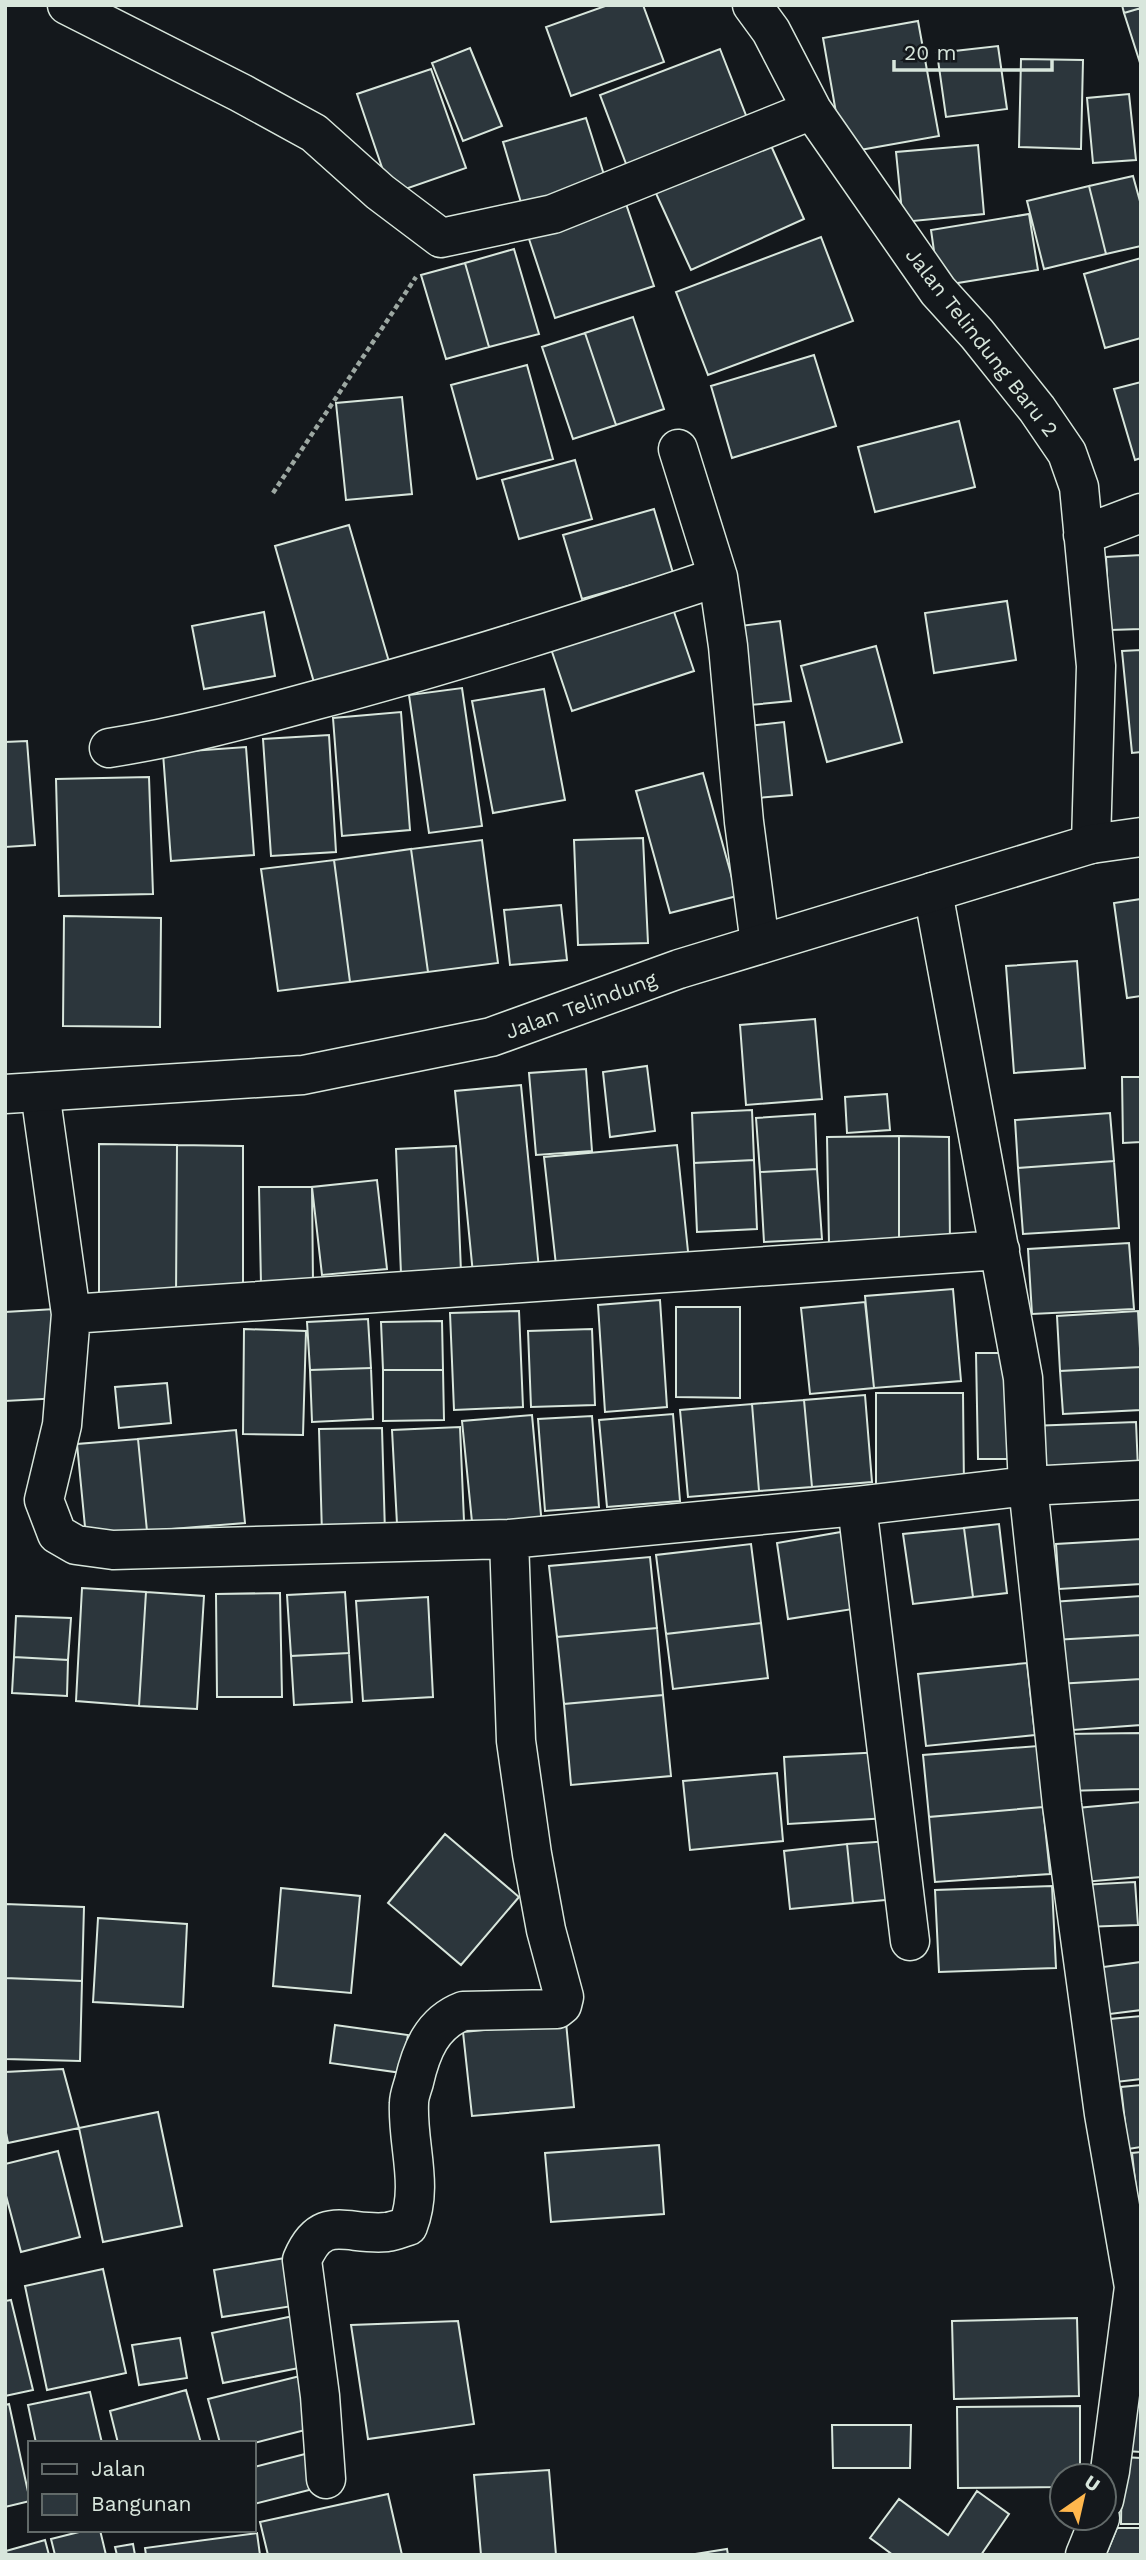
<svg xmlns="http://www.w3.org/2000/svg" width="1146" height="2560" font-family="'Work Sans',sans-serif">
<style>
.building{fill:#2c363c;stroke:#d8e6dc;stroke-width:2}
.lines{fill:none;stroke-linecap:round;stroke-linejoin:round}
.street-casing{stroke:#d8e6dc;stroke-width:41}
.secondary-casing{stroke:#d8e6dc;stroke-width:41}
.path{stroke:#9da8a2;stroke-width:4.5;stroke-dasharray:5 3.5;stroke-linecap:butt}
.street{stroke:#14181c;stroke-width:38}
.secondary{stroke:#14181c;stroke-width:38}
.labels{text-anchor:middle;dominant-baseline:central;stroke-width:5;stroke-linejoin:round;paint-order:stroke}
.street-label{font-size:21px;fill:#d8e6dc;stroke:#14181c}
</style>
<rect width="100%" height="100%" fill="#14181c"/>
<path class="building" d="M608 5H643L664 62 571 96 546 27Z
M1122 5H1141V8L1124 13Z
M1141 8V66L1124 13Z
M918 21 939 136 843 153 823 38Z
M998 46 1007 109 946 117 937 53Z
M470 48 502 126 463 141 432 63Z
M720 49 749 123 628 169 600 95Z
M1021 59 1083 60 1081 149 1019 147Z
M431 69 466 168 391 194 357 94Z
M1129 94 1136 160 1093 163 1087 98Z
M586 118 606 181 522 206 503 142Z
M768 139 804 219 691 270 654 189Z
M978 145 984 214 903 222 896 152Z
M1133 176 1141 205V246L1106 254 1089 186Z
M1089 186 1106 254 1044 269 1027 201Z
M625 201 654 286 555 318 527 233Z
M1029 214 1038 270 939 286 931 230Z
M821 237 853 321 708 375 676 292Z
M514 249 539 334 489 347 465 263Z
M1141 258V338L1105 348 1084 274Z
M465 263 489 347 446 359 421 275Z
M633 317 664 409 616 425 585 333Z
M585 333 616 425 573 439 542 347Z
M814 355 836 426 732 458 711 386Z
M527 365 553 459 477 479 451 385Z
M1141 382V458L1135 460 1114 389Z
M402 397 412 494 346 500 336 403Z
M959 421 975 487 875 512 858 447Z
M575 460 592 519 519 539 502 480Z
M654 509 673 573 582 599 563 535Z
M349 525 392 672 317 693 275 546Z
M1141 555V629L1110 630 1106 557Z
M1007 601 1016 660 934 673 925 613Z
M671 603 694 671 572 711 549 643Z
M264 612 275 676 204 689 192 626Z
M780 621 791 701 750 705 740 626Z
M876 646 902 742 827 762 801 666Z
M1141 650V752L1132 753 1122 651Z
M462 688 482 826 429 833 409 695Z
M544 689 565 800 493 813 472 701Z
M401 712 410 830 342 836 333 718Z
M784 722 792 795 757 798 748 726Z
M329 735 336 852 271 856 263 739Z
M27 741 35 845 5 847V742Z
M246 747 254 855 171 861 163 753Z
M703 773 737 896 670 913 636 791Z
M149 777 153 894 59 896 56 779Z
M643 838 648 943 578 945 574 840Z
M482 840 498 963 428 972 411 849Z
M411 849 428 972 350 982 334 860Z
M334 860 350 982 278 991 261 869Z
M1141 899V996L1127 998 1114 903Z
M561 905 567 960 510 965 504 910Z
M64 916 161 918 160 1027 63 1026Z
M1077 961 1085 1068 1014 1073 1006 966Z
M815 1019 822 1099 746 1105 740 1025Z
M647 1066 655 1131 610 1137 603 1072Z
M586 1069 592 1151 536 1155 529 1073Z
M1122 1077H1141V1142L1123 1143Z
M521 1085 539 1269 473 1274 455 1091Z
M887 1094 890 1130 847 1133 845 1097Z
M752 1110 754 1160 694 1163 692 1113Z
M1110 1113 1114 1161 1018 1168 1015 1120Z
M815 1114 817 1169 760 1172 756 1118Z
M899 1136 949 1137 950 1245H899Z
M899 1136V1245H829L827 1137Z
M99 1144 177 1145 176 1297H99Z
M177 1145 243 1146V1298L176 1297Z
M677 1145 689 1261 557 1274 544 1157Z
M456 1146 461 1272 401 1274 396 1149Z
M754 1160 757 1229 697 1232 694 1163Z
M1114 1161 1119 1228 1023 1234 1018 1168Z
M817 1169 822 1239 764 1242 760 1172Z
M377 1180 387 1269 322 1275 312 1187Z
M259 1187H312L313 1283 261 1284Z
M1129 1243 1134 1309 1032 1314 1028 1249Z
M953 1289 961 1381 874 1388 865 1296Z
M660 1300 667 1407 605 1412 598 1305Z
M865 1302 874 1388 810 1394 801 1308Z
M676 1307H740V1398L676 1397Z
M55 1309 61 1398 5 1401V1312Z
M519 1311 523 1407 454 1410 450 1313Z
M1138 1311 1141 1367 1060 1371 1057 1316Z
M368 1319 371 1368 310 1370 307 1322Z
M442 1321 443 1370H383L381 1322Z
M244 1329 306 1331 303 1435 243 1434Z
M592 1329 595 1405 531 1407 528 1331Z
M976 1353H1016L1019 1459H978Z
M1141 1367V1410L1063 1414 1060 1371Z
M371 1368 373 1419 312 1422 310 1370Z
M383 1370H443L444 1420 383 1421Z
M167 1383 171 1423 119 1428 115 1387Z
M876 1393H963L964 1489H876Z
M865 1395 872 1482 812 1487 804 1400Z
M804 1400 812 1487 759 1491 752 1404Z
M752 1404 759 1491 688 1497 680 1410Z
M673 1414 680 1501 607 1507 599 1420Z
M532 1415 542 1526 473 1532 462 1421Z
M592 1416 599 1507 545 1511 538 1419Z
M1136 1422 1138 1469 1032 1474 1030 1426Z
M460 1427 464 1521 397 1524 392 1430Z
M382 1428 385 1533 322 1534 319 1429Z
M236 1430 245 1523 147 1531 138 1439Z
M138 1439 147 1531 86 1537 77 1444Z
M999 1524 1007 1593 973 1597 964 1528Z
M964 1528 973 1597 913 1604 903 1534Z
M841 1532 853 1609 788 1619 777 1543Z
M1141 1539V1584L1059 1589 1056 1544Z
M751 1544 761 1623 666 1634 656 1555Z
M650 1557 657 1628 557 1637 549 1566Z
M82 1588 146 1592 139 1706 76 1701Z
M146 1592 204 1596 197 1709 139 1706Z
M345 1592 349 1653 291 1656 287 1595Z
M280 1593 282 1697H217L216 1594Z
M1141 1596V1635L1053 1640 1051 1602Z
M428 1597 433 1697 363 1701 356 1601Z
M16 1616 71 1618 68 1660 14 1657Z
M761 1623 768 1678 673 1689 666 1634Z
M657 1628 663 1695 564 1704 557 1637Z
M1141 1635V1679L1057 1684 1053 1640Z
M349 1653 352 1702 294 1705 291 1656Z
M14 1657 68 1660 67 1696 12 1693Z
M1027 1663 1035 1735 926 1746 918 1674Z
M1141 1679V1725L1059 1731 1057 1684Z
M663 1695 671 1776 571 1785 564 1704Z
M1141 1733V1789L1065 1791 1063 1734Z
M1038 1746 1043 1807 929 1817 923 1755Z
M884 1752 888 1818 788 1824 784 1757Z
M777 1773 783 1841 690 1850 683 1781Z
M1141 1802V1877L1083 1882 1077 1808Z
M1043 1807 1050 1874 935 1882 929 1817Z
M445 1834 519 1897 461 1965 388 1903Z
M890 1841 896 1899 853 1903 847 1844Z
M847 1844 853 1903 790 1909 784 1851Z
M1135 1882 1138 1925 1083 1927 1081 1885Z
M1052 1886 1056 1968 939 1972 935 1890Z
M281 1888 360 1896 351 1993 273 1986Z
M5 1904 84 1907 82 1981 5 1978Z
M98 1918 187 1924 183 2007 93 2002Z
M1141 1962V2010L1094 2016 1088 1969Z
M5 1978 82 1981 80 2061 5 2059Z
M1141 2016V2079L1116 2082 1110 2019Z
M566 2022 574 2107 472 2116 463 2032Z
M335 2025 408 2035 402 2073 330 2063Z
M63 2069 79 2128 8 2143 5 2128V2072Z
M1141 2085V2147L1128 2149 1121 2087Z
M158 2112 182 2226 103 2242 79 2128Z
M659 2145 664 2214 551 2222 545 2153Z
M58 2151 80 2237 21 2252 5 2192V2164Z
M1141 2152V2234L1132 2153Z
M291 2257 299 2305 222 2317 214 2270Z
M103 2269 126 2373 47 2390 25 2286Z
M11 2300 33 2390 5 2396V2301Z
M298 2315 309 2366 223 2383 212 2333Z
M1077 2318 1079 2396 954 2399 952 2321Z
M458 2321 474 2424 368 2439 351 2325Z
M180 2338 187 2378 139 2385 132 2345Z
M300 2376 313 2428 254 2443H220L208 2399Z
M1126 2389H1141V2452L1126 2451Z
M186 2390 201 2443H118L110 2411Z
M90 2392 102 2443H36L28 2405Z
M9 2404 30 2501 5 2507V2405Z
M1080 2406V2476H1062V2487L958 2488 957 2407Z
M832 2425H911L910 2468H833Z
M309 2453 317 2488 254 2504V2467Z
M1122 2457 1141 2458V2524H1121Z
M549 2470 556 2555H481L474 2475Z
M977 2491 1009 2514 981 2555H893L870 2538 899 2499 948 2535Z
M388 2494 402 2555H268L260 2522Z
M1117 2528H1141V2555H1106Z
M87 2530H100L106 2555H55L51 2539Z
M257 2533 260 2555H146L145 2548Z
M45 2540 49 2555H7L6 2551Z
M133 2544 135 2555H117L115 2547Z
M727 2549 728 2555H689Z"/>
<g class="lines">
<defs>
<path id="street" d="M67 5 241 93 314 133 380 192 441 238 553 214 812 110
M752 5 771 31 812 110 938 291 977 334 1037 409 1067 453 1079 487 1096 666 1091 844
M678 449 718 577 728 646 744 822 760 944
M1083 535 1141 513
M109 748C179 737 247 719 316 700 452 664 585 621 718 577
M933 892 1023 1378 1028 1486 1062 1805 1104 2114 1134 2287 1110 2471 1104 2500
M40 1092 71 1314
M1000 1250 71 1314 62 1425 44 1500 57 1534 76 1545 113 1550 509 1539 857 1506 1028 1486 1141 1480
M857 1506 910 1941
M326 2479 320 2396 302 2260C322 2212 347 2236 387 2232 394 2231 401 2228 408 2226 424 2185 407 2145 409 2103 409 2096 412 2089 414 2082 421 2051 432 2023 463 2011L557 2009 562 2005 564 1997 546 1930 532 1854 516 1741 509 1539
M1085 2555 1100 2518"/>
<path id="secondary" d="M5 1094 303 1075 491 1037 679 969 1091 844 1141 837"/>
</defs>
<use href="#street" class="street-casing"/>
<use href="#secondary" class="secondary-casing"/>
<path class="path" d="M273 493 416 277"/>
<use href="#street" class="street"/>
<use href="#secondary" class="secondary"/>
</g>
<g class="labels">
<g class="street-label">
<text transform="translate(982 342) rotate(52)">Jalan Telindung Baru 2</text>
<text transform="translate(581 1005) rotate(-20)">Jalan Telindung</text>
</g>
</g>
<rect width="1146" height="2560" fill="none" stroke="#d8e6dc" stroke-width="14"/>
<rect x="28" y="2441" width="228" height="91" fill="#14181c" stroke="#626a69" stroke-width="2"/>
<rect x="42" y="2464" width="35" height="10" fill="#14181c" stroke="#626a69" stroke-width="2"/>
<text x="91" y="2476" font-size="21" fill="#d8e6dc">Jalan</text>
<rect x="42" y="2494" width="35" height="21" fill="#2c363c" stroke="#626a69" stroke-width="2"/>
<text x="91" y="2511" font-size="21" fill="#d8e6dc">Bangunan</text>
<g transform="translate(1083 2497) rotate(34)"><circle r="33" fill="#14181c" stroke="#626a69" stroke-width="2"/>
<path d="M0-5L12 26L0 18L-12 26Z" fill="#ffb74d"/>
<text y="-10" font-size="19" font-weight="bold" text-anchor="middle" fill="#d8e6dc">U</text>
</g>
<path d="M894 60v10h158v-10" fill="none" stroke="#d8e6dc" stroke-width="3.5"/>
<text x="904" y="60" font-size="21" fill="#d8e6dc" stroke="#14181c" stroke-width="5" paint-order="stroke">20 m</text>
</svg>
